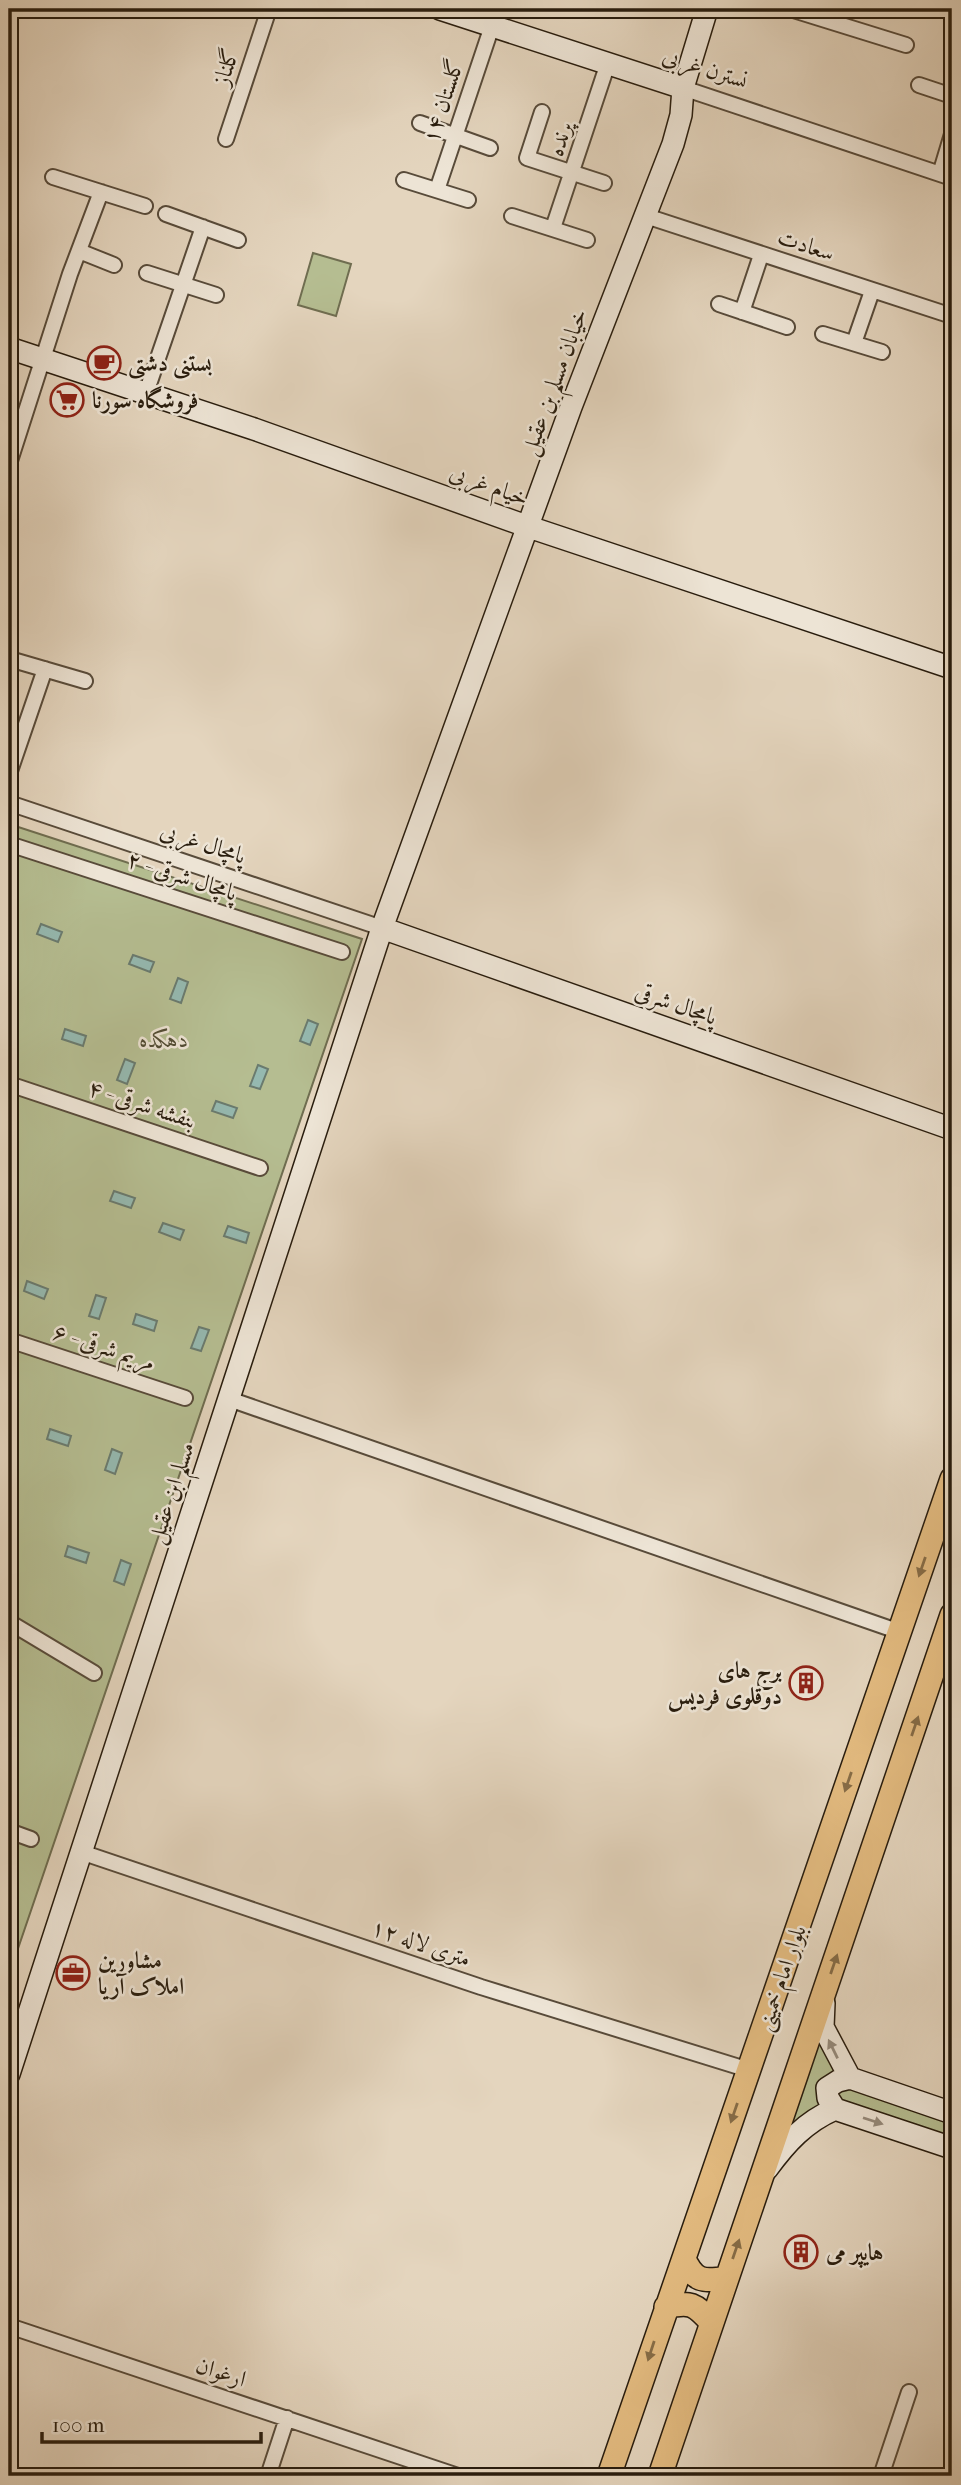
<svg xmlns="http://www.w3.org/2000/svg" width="961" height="2485" font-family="'IM FELL French Canon',Amiri,serif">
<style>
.green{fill:#b5bd91;stroke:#6f6d50;stroke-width:2}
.water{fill:#95b9b0;stroke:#6a7b6f;stroke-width:2}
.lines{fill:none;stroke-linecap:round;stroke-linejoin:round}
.street-casing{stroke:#584b3a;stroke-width:18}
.secondary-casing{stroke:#291d0e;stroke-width:24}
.primary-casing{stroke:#291d0e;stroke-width:26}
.street{stroke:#ede4d5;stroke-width:14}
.secondary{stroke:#ede4d5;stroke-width:21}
.primary{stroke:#e2ba7f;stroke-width:23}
.oneway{fill:#866c46}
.oneway2{fill:#958a7b}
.labels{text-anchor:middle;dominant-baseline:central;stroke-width:5;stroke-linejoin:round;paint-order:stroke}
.street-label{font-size:23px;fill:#291d0e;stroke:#ede4d5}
.poi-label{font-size:23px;font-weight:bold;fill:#291d0e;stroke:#ede4d5;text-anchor:start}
.park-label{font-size:23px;font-style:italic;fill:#534d35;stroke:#ede4d5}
</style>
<rect width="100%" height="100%" fill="#e4d5be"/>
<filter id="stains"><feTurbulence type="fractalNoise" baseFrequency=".00286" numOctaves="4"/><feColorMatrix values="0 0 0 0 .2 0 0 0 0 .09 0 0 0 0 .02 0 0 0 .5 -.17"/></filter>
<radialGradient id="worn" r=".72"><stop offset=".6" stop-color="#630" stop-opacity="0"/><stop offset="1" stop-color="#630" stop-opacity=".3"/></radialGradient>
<path class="green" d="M313 253 351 264 336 316 298 305Z
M9 824 362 939 9 1975Z
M818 2026 842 2074 827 2106 775 2146Z
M841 2084 952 2117V2143L833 2099Z"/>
<path class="water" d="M41 924 62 932 58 942 37 934Z
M133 955 154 962 150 972 129 964Z
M178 978 188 982 181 1003 170 999Z
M308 1020 318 1024 310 1045 300 1041Z
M65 1029 86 1036 83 1046 62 1039Z
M125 1059 135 1063 127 1084 117 1080Z
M258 1065 268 1069 260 1089 250 1086Z
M216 1101 237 1108 233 1118 212 1111Z
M114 1191 135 1198 131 1208 110 1201Z
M163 1223 184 1230 180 1240 159 1232Z
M228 1226 249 1233 246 1243 224 1236Z
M27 1281 48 1289 44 1299 24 1291Z
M96 1295 106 1298 99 1319 89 1316Z
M136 1314 157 1321 154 1331 133 1324Z
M199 1327 209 1330 201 1351 191 1348Z
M50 1429 71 1436 68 1446 47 1439Z
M112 1449 122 1453 115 1474 105 1470Z
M68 1546 89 1553 86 1563 65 1556Z
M121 1560 131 1564 124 1585 114 1581Z"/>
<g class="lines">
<defs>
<path id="street" d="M790 9 906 45
M919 85 952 96
M683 88 952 178
M542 112 527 158 604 183
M420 123 490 148
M226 139 269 9
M940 174 952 134
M53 177 145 206
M404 180 468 200
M437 190 492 26
M166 214 238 240
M512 216 587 240
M646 216 952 316
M553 228 608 63
M79 251 114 265
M147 273 216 295
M719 304 787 327
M742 312 761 255
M823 334 882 352
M854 343 872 291
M146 393 203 227
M9 464 70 274 101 192
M13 660 85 681
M9 774 45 669
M9 803 382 928
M9 844 342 952
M9 1084 260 1168
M9 1340 185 1398
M229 1399 900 1632
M9 1622 94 1673
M9 1831 31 1839
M81 1852 481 1987 749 2070
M9 2326 458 2476
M268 2476 287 2418
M881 2476 909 2392"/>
<path id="secondary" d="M440 9 683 88
M9 348 254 429 529 527 952 668
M382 928 952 1129
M824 2003 823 2027 850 2078 952 2113
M9 2074 382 928 571 407 673 144 681 115 683 88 707 9
M835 2109 828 2098 827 2088 838 2081 850 2078
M767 2169C786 2143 805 2122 835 2109L952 2148"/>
<path id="primary" d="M684 2259C694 2281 703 2282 726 2278
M666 2307C690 2301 695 2304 711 2322
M609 2476 952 1479
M660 2476 952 1615"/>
</defs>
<use href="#street" class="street-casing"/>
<use href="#secondary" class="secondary-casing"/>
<use href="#primary" class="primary-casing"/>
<use href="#street" class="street"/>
<use href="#secondary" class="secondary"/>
<use href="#primary" class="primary"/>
</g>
<defs><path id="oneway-solid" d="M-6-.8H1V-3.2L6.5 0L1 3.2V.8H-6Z" transform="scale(1.75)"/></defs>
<g class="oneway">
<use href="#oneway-solid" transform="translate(922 1567) rotate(109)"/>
<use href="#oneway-solid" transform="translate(915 1726) rotate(-71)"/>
<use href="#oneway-solid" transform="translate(848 1782) rotate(109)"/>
<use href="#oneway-solid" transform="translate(834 1964) rotate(-71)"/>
<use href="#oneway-solid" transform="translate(734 2113) rotate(109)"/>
<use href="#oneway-solid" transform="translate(736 2249) rotate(-71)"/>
<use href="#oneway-solid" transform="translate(651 2351) rotate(108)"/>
</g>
<g class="oneway2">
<use href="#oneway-solid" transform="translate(833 2049) rotate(-116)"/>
<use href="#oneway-solid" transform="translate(873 2121) rotate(18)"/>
</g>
<defs>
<symbol id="cafe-ring" viewBox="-11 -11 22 22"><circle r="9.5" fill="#ede4d5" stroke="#8f2418" stroke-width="1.5"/><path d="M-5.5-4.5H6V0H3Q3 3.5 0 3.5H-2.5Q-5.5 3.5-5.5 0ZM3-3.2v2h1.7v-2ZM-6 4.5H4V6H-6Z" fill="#8f2418"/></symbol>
<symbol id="supermarket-ring" viewBox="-11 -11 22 22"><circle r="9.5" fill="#ede4d5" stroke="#8f2418" stroke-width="1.5"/><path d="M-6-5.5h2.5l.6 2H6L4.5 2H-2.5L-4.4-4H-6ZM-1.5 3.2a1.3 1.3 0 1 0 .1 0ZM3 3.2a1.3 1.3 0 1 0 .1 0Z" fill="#8f2418"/></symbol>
<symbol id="building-ring" viewBox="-11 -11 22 22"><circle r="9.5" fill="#ede4d5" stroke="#8f2418" stroke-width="1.5"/><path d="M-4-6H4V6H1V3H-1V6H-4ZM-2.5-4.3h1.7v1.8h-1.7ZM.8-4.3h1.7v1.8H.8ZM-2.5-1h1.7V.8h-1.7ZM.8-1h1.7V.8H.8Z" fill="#8f2418"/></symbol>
<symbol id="office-ring" viewBox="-11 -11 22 22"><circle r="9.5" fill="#ede4d5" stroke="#8f2418" stroke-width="1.5"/><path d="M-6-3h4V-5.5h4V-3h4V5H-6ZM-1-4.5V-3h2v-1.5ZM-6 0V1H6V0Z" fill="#8f2418"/></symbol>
</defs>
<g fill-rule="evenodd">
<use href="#cafe-ring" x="85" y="344" width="38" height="38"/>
<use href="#supermarket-ring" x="48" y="381" width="38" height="38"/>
<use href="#building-ring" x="787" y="1664" width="38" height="38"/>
<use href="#office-ring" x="54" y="1954" width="38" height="38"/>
<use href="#building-ring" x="782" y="2233" width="38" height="38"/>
</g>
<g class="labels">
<g class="street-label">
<text transform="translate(226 67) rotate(-72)">گلناز</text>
<text transform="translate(705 68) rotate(18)">نسترن غربی</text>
<text transform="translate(443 101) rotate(-72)">گلستان ۱۴</text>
<text transform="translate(560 139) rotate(-72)">پرنده</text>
<text transform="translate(806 245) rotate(18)">سعادت</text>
<text transform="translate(554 382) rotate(-70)">خیابان مسلم بن عقیل</text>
<text transform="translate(489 485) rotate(20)">خیام غربی</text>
<text transform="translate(203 843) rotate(18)">پامچال غربی</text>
<text transform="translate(182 876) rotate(18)">پامچال شرقی - ۲</text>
<text transform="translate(676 1004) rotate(19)">پامچال شرقی</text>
<text transform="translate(142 1104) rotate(18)">بنفشه شرقی - ۴</text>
<text transform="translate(104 1347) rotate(18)">مریم شرقی - ۶</text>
<text transform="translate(171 1493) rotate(-72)">مسلم ابن عقیل</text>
<text transform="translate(421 1943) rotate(19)">۱۲ متری لاله</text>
<text transform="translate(781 1978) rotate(-71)">بلوار امام خمینی</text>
<text transform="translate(221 2372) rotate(18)">ارغوان</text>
</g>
<g class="poi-label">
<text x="128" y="363">بستنی دشتی</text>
<text x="92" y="400">فروشگاه سورنا</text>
<text x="782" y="1670" text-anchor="end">برج های<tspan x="782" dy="26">دوقلوی فردیس</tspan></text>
<text x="98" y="1960">مشاورین<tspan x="98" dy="26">املاک آریا</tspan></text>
<text x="826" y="2252">هایپر می</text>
</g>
<g class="park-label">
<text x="164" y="1039">دهکده</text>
</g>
</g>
<rect width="961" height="2485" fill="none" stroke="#e4d5be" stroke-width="35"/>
<rect x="10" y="10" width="940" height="2464" fill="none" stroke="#291d0e" stroke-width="3.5"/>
<rect x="18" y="18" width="926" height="2450" fill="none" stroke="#291d0e" stroke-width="2"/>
<path d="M42 2432v10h219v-10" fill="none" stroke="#291d0e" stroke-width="3.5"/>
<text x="52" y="2432" font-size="21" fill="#291d0e" stroke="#ede4d5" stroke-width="5" paint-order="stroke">100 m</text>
<rect width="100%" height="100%" filter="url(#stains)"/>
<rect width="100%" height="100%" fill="url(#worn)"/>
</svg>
